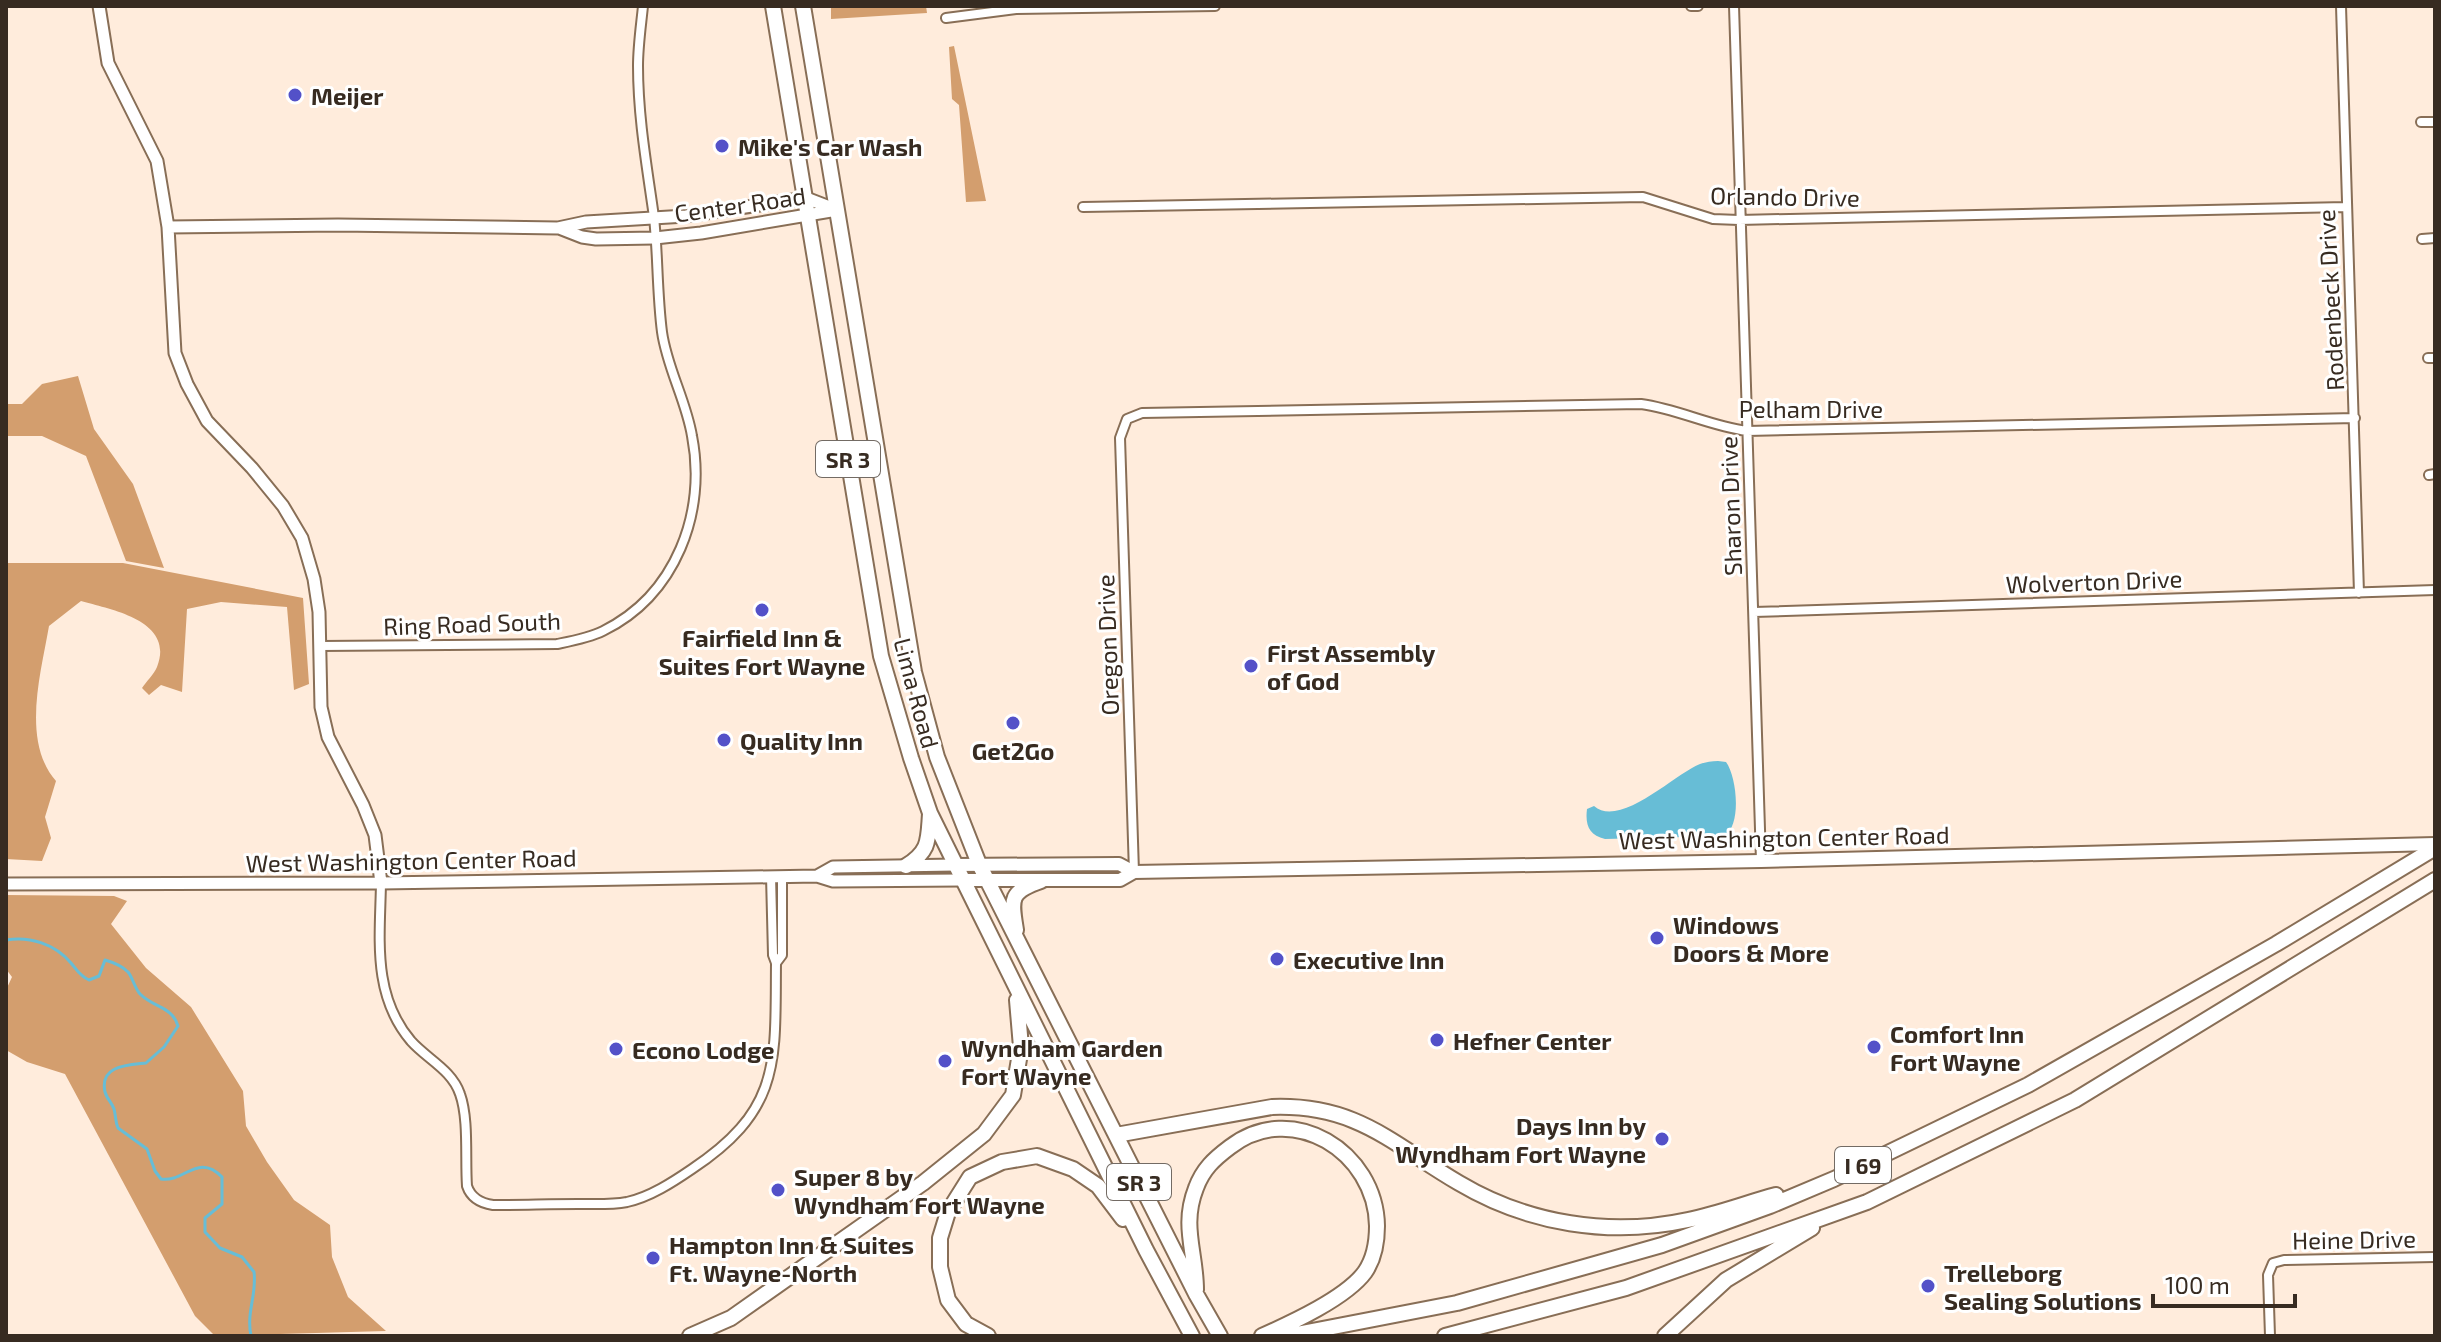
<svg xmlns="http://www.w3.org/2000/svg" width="2441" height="1342" font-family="'Exo 2',sans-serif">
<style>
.forest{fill:#d39e6e}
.water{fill:#67bdd6}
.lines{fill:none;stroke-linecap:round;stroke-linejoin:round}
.stream{stroke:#67bdd6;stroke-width:3}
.street-casing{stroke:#886e56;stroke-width:12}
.secondary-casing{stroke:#886e56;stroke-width:15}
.primary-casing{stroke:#886e56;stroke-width:16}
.highway-casing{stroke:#886e56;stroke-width:18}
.street{stroke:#fff;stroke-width:8}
.secondary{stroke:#fff;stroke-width:11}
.primary{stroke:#fff;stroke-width:12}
.highway{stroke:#fff;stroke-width:14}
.poi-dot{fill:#5351c8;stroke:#fff;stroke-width:3}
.labels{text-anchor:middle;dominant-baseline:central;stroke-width:6;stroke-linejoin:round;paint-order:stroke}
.shield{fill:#fff;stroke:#736b64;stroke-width:2}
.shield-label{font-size:22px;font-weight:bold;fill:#372b21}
.poi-label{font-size:24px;font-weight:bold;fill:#372b21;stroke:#fff;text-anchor:start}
.street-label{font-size:24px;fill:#372b21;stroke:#fff}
</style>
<rect width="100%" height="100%" fill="#ffecdc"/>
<path class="forest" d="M831 6H926L927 13 831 19Z
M954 46 986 201 966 202 959 105 952 99 949 47Z
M78 376 94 429 133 484 164 568 126 561 86 456 42 436H6V404H22L42 384Z
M6 563H123L303 598 309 684 294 690 287 607 221 602 187 609 182 692 161 685 149 695 142 688C146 682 154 674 157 667 175 621 113 610 81 601L49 626C41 673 21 741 56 781L45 817 51 838 42 861 6 859Z
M6 895 114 896 127 901 111 924 146 968 191 1007 243 1091 246 1126 267 1162 294 1200 330 1225 332 1257 348 1297 386 1331 215 1336 195 1316 65 1074 27 1062 6 1050V990L12 977 6 969Z"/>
<path class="water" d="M1718 761 1726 762C1737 777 1742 826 1724 836L1605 839C1589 835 1585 825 1587 809L1594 806C1620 829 1676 773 1700 764 1706 762 1712 761 1718 761Z"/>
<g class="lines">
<path class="stream" d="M6 940C30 936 55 944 71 963 77 970 80 976 89 980L99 976 105 960C112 962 122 966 128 972 133 978 134 987 140 994 154 1008 172 1006 178 1026L164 1047 146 1063C129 1065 99 1065 105 1092 107 1099 112 1103 114 1109 116 1116 115 1121 118 1128L147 1149 155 1171 161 1179C184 1183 198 1152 222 1177V1204L205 1218V1232L220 1248 242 1257 254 1272C257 1295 246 1312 251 1336"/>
<defs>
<path id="street" d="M1691 6H1698
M1734 6 1761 861
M2341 6 2359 593
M946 18 1016 9 1215 6
M2421 122H2435
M1083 207 1643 197 1713 219 1739 220 2346 207
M2422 239 2435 238
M2428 358H2435
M2429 475 2435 474
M1754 612 2435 590
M321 646 557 644C572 641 589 638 603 631 676 595 707 512 692 436 686 400 667 368 662 332 657 293 658 255 654 217 647 167 638 117 638 66 638 46 641 26 643 6
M1134 872 1120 438 1127 419 1142 413 1641 404C1678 409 1710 426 1747 431L2355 418
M381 883C380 939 372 995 411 1041 427 1059 452 1070 460 1094 469 1119 465 1159 467 1186 471 1198 480 1203 493 1205 522 1205 550 1204 578 1204 595 1204 611 1205 627 1202 650 1197 673 1182 692 1169 782 1109 775 1061 776 963L773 955 771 876
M776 963 782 955V876
M2270 1336 2268 1275 2273 1263 2284 1260 2435 1257"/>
<path id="secondary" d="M99 6 108 63 157 161 168 227 175 353 187 384 207 421 252 468 283 506 302 538 314 579 319 612 321 707 328 737 363 805 375 835 381 883
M168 227 338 225 558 228 586 222 686 216 806 198 837 210
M559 228 582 237 596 239 655 238 701 233 837 210
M817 876 833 867 955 865
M6 884 381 883 817 876 833 881 962 880"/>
<path id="primary" d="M955 865 1119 864 1134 872
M962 880H1120L1134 872 1761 861 2435 844"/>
<path id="highway" d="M773 6 881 656 911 758 930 813 1146 1250 1192 1336
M803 6 914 672 937 757 979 864 1196 1294 1220 1336
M906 866C930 851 928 840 930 814
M1016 930C1011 899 1009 892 1041 881
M1116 1135 1272 1107C1357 1104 1392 1144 1459 1183 1528 1224 1610 1237 1688 1220 1718 1214 1746 1203 1776 1195
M1196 1290C1196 1252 1181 1226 1196 1188 1203 1169 1214 1159 1230 1147 1292 1099 1376 1152 1377 1226 1377 1241 1374 1259 1365 1272 1346 1298 1291 1323 1262 1336
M690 1336 731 1318 923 1183 984 1134 1013 1095 1021 1047 1017 1000
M988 1336 966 1324 948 1300 940 1267V1238L948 1212 970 1177 1002 1162 1037 1156 1073 1169 1098 1186 1123 1219
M1286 1336 1457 1303 1588 1266 1662 1245 1770 1206 1834 1179 2028 1085 2276 944 2435 848
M1445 1336 1626 1288 1867 1202 2075 1100 2435 880
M1665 1336 1726 1280 1812 1228"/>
</defs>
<use href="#street" class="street-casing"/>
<use href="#secondary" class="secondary-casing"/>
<use href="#primary" class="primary-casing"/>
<use href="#highway" class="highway-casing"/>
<use href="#street" class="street"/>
<use href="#secondary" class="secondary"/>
<use href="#primary" class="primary"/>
<use href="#highway" class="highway"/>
</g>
<g class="poi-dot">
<circle cx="295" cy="95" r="8"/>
<circle cx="722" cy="146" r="8"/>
<circle cx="762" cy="610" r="8"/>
<circle cx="1251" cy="666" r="8"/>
<circle cx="1013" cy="723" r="8"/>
<circle cx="724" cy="740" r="8"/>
<circle cx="1657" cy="938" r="8"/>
<circle cx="1277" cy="959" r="8"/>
<circle cx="1437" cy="1040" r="8"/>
<circle cx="1874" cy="1047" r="8"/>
<circle cx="616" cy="1049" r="8"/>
<circle cx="945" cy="1061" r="8"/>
<circle cx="1662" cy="1139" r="8"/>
<circle cx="778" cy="1190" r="8"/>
<circle cx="653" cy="1258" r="8"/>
<circle cx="1928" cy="1286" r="8"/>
</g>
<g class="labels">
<g class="shield">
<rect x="816" y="441" width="64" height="36" rx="6"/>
<rect x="1835" y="1147" width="56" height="36" rx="6"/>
<rect x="1107" y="1164" width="64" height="36" rx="6"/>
</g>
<g class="shield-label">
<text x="848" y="459">SR 3</text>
<text x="1863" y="1165">I 69</text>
<text x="1139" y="1182">SR 3</text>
</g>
<g class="poi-label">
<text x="311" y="95">Meijer</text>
<text x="738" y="146">Mike's Car Wash</text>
<text x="762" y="637" text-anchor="middle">Fairfield Inn &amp;<tspan x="762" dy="28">Suites Fort Wayne</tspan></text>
<text x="1267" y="652">First Assembly<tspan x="1267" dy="28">of God</tspan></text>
<text x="740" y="740">Quality Inn</text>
<text x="1013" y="750" text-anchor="middle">Get2Go</text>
<text x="1673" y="924">Windows<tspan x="1673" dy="28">Doors &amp; More</tspan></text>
<text x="1293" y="959">Executive Inn</text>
<text x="1890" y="1033">Comfort Inn<tspan x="1890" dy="28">Fort Wayne</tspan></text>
<text x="1453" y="1040">Hefner Center</text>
<text x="961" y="1047">Wyndham Garden<tspan x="961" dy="28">Fort Wayne</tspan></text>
<text x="632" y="1049">Econo Lodge</text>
<text x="1646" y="1125" text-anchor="end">Days Inn by<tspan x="1646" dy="28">Wyndham Fort Wayne</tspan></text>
<text x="794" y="1176">Super 8 by<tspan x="794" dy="28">Wyndham Fort Wayne</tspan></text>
<text x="669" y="1244">Hampton Inn &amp; Suites<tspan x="669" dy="28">Ft. Wayne-North</tspan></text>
<text x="1944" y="1272">Trelleborg<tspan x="1944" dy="28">Sealing Solutions</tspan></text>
</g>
<g class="street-label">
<text transform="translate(1785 196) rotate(1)">Orlando Drive</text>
<text transform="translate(740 204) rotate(-8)">Center Road</text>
<text transform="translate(2330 300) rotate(-93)">Rodenbeck Drive</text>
<text x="1811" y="408">Pelham Drive</text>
<text transform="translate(1730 506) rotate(-92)">Sharon Drive</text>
<text transform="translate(2094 581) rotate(-2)">Wolverton Drive</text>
<text transform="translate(472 623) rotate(-2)">Ring Road South</text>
<text transform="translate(1107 645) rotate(-92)">Oregon Drive</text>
<text transform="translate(917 693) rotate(75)">Lima Road</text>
<text transform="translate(1784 837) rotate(-1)">West Washington Center Road</text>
<text transform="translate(411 860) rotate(-1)">West Washington Center Road</text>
<text transform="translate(2354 1239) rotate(-1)">Heine Drive</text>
</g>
</g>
<rect width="2441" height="1342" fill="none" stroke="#372b21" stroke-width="16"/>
<path d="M2153 1294v12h142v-12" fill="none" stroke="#372b21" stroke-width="4"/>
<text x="2165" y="1294" font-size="24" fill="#372b21" stroke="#ffffff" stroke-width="6" paint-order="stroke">100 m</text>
</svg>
